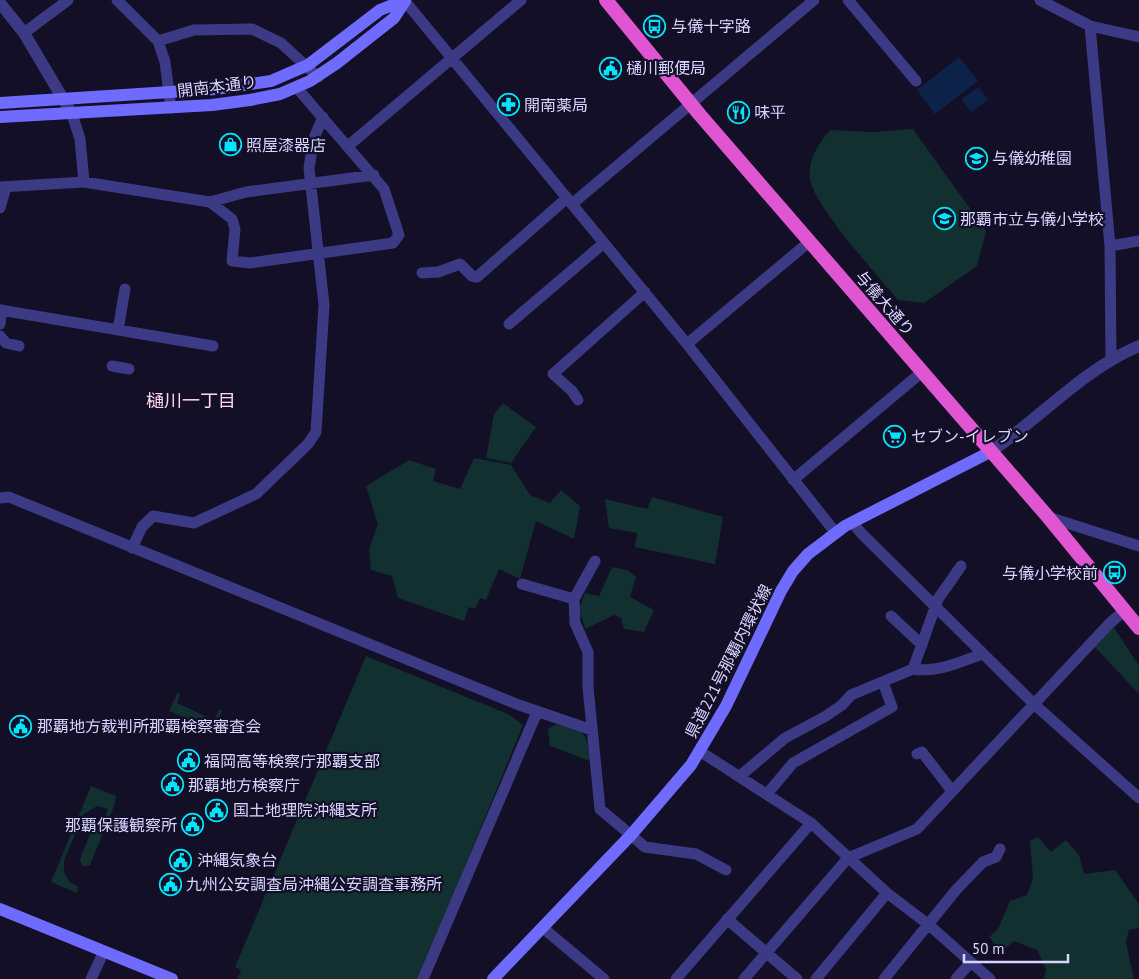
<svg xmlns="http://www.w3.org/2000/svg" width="1139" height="979" font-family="'PT Sans','Noto Sans JP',sans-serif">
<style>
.green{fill:#12302f}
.water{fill:#0c2248}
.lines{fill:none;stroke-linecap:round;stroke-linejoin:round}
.minor{stroke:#3d3a85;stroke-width:11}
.tertiary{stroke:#3d3a85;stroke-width:12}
.secondary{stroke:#6f6bff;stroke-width:12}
.trunk{stroke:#e055d1;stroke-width:14}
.labels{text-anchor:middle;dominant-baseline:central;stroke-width:4.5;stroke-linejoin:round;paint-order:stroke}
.poi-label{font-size:16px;fill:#d9d4ff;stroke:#130f26;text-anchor:start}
.street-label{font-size:16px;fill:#d9d4ff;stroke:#130f26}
.neighbourhood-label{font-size:18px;fill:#ffd6f0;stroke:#130f26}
</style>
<rect width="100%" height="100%" fill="#130f26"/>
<path class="green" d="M913 129 986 231 977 266 924 303 898 300C879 277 813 205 810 179 808 158 818 145 830 130L874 132Z
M503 403 536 427 511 463 486 458 494 414Z
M474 458 511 465 530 495 550 503 561 490 580 506 574 539 536 521 520 579 499 569 486 600 480 598 475 609 469 607 464 621 398 598 392 576 371 570 369 549 378 525 366 486 409 460 436 469 433 481 460 489Z
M652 497 723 517 715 564 635 547 637 533 609 528 605 499 647 509Z
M612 567 627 570 636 577 630 597 654 610 644 632 624 629 621 618 614 615 585 629 579 608 585 593 599 596Z
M1113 626 1139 666V694L1093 645Z
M366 656 508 714 523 725 419 979H237L241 970 235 967Z
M178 692 180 694 177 703 214 720 219 709 222 711 214 730 169 711Z
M556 724C585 733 587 729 590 761L550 746 548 729Z
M91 786 116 796 114 806 90 865 82 866 80 859 93 827 103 822 108 809 97 806 83 815 64 861V873L70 882 78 887 77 893 51 882Z
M1038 837 1051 852 1066 840 1079 855 1084 874 1115 870 1139 904V928L1129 930 1126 942 1134 979H1044L1046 969 1037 950 1014 941 1001 952 989 937 998 929 1010 901 1027 895 1033 878 1030 841Z"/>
<path class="water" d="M959 57 978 81 935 114 917 90Z
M979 87 988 100 971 112 961 99Z"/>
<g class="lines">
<path class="minor" d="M117 0 158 41 165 62 171 108
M404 0 687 344 835 532
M848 0 916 81
M1040 0 1090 26 1139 37
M1090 26 1110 246 1111 359
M24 33 68 0
M158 41 194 30 252 29 281 43 318 77
M72 114 80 139 84 182
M348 146 521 0
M0 187 84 182 210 202 232 219 235 229 232 261 250 263 393 243 399 235 384 189 297 88
M210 202 246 192 374 175
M572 204 814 0
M0 208 6 187
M1110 246 1139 241
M422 273 438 272 460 264 472 276 477 277 567 198
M0 310 213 346
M0 324 2 310
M509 324 604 243
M118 330 125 289
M0 336 6 343 19 346
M687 344 809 242
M112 366 129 369
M578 400 572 391 553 374 645 292
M793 480 922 372
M0 498 9 497 519 705 592 730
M1048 517 1139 546
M852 522 861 533 1034 704 1139 798
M132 548 142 527 153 516 194 523 256 494 308 444 316 432 324 305 309 168 314 138 323 117
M595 561 574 599 575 623 588 652V687L600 809 645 847 696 854 726 870
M522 584 574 599
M891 616 922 645
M913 669C937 673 960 662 982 654
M701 752 811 823 887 893 929 925 990 979
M917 754 922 752 952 791
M740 776 785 738 826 716 842 705 851 695 913 669 938 599 961 566
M767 794 793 763 892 707 883 682
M727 919 797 979
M543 928 604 979
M91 979 104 951
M423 979 537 712
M676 979 811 823
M744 979 848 858 917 829 1109 624 1125 610
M816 979 887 893
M884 979 956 890 983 862 996 857 1000 849
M956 979 971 962"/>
<path class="tertiary" d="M0 3 24 33 72 114
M990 452C1041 418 1082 370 1139 346"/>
<path class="secondary" d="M0 103 216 89 271 81 308 65 380 10 405 0
M0 117 212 105 250 100 280 94 310 81 337 63 394 18 405 1
M0 909 172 979
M493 979 631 835 691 765 726 706 781 591 793 571 808 554 845 526 990 452"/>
<path class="trunk" d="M606 0 700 115 1048 517 1139 628"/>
</g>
<defs>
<symbol id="bus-ring" viewBox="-11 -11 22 22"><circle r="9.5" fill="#130f26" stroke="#00e5ff" stroke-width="1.5"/><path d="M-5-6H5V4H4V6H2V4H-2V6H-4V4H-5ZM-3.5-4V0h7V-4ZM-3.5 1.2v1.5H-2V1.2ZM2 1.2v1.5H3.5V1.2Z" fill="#00e5ff"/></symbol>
<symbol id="civic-ring" viewBox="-11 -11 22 22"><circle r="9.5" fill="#130f26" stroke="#00e5ff" stroke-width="1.5"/><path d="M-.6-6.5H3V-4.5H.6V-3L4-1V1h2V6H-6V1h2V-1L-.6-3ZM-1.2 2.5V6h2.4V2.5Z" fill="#00e5ff"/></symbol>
<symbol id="pharmacy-ring" viewBox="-11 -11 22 22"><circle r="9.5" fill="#130f26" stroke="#00e5ff" stroke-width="1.5"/><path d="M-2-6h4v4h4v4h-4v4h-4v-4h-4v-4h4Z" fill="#00e5ff"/></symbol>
<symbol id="restaurant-ring" viewBox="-11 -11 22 22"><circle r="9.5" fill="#130f26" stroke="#00e5ff" stroke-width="1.5"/><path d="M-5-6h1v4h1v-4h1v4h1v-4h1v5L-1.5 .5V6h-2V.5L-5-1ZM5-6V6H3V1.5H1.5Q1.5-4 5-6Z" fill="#00e5ff"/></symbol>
<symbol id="shop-ring" viewBox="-11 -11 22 22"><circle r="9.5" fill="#130f26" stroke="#00e5ff" stroke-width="1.5"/><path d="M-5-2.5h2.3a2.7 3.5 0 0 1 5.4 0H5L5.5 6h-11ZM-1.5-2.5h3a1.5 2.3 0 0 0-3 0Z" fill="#00e5ff"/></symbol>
<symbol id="school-ring" viewBox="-11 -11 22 22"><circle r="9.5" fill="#130f26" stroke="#00e5ff" stroke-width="1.5"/><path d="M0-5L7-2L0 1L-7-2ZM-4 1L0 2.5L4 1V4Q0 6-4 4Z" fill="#00e5ff"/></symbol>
<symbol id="supermarket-ring" viewBox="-11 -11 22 22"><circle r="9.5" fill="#130f26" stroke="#00e5ff" stroke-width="1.5"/><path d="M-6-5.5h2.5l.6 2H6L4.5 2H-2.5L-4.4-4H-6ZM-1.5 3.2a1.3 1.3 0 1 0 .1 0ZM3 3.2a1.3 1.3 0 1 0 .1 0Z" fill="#00e5ff"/></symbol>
</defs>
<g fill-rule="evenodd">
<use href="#bus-ring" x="642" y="14" width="25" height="25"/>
<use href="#civic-ring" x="598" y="56" width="25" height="25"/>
<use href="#pharmacy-ring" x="496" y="92" width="25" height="25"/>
<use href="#restaurant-ring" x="726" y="100" width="25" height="25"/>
<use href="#shop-ring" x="218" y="132" width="25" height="25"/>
<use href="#school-ring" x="964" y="146" width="25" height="25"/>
<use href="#school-ring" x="932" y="206" width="25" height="25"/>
<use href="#supermarket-ring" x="882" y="424" width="25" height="25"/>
<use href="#bus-ring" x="1102" y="560" width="25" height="25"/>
<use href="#civic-ring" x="8" y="714" width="25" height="25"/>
<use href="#civic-ring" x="176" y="748" width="25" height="25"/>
<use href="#civic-ring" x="160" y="772" width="25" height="25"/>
<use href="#civic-ring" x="204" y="798" width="25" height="25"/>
<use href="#civic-ring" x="180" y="812" width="25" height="25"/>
<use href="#civic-ring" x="168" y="848" width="25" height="25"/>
<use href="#civic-ring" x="158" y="872" width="25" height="25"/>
</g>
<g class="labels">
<g class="poi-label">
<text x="671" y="26">与儀十字路</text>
<text x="626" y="68">樋川郵便局</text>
<text x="524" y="105">開南薬局</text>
<text x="754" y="112">味平</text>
<text x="246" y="145">照屋漆器店</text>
<text x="992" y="158">与儀幼稚園</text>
<text x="960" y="219">那覇市立与儀小学校</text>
<text x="911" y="436">セブン-イレブン</text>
<text x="1098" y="573" text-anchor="end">与儀小学校前</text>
<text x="37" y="726">那覇地方裁判所那覇検察審査会</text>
<text x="204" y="761">福岡高等検察庁那覇支部</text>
<text x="188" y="785">那覇地方検察庁</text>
<text x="233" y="810">国土地理院沖縄支所</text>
<text x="177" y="825" text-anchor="end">那覇保護観察所</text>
<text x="197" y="860">沖縄気象台</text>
<text x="186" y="884">九州公安調査局沖縄公安調査事務所</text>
</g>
<g class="street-label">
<text transform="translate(217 86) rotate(-7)">開南本通り</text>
<text transform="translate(885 303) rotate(49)">与儀大通り</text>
<text transform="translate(728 661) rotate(-63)">県道221号那覇内環状線</text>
</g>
<g class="neighbourhood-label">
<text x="191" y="400">樋川一丁目</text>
</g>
</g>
<path d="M964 954v8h104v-8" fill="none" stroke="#d9d4ff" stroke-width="2.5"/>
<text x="972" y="954" font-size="15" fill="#d9d4ff" stroke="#130f26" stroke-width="4" paint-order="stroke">50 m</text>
</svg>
